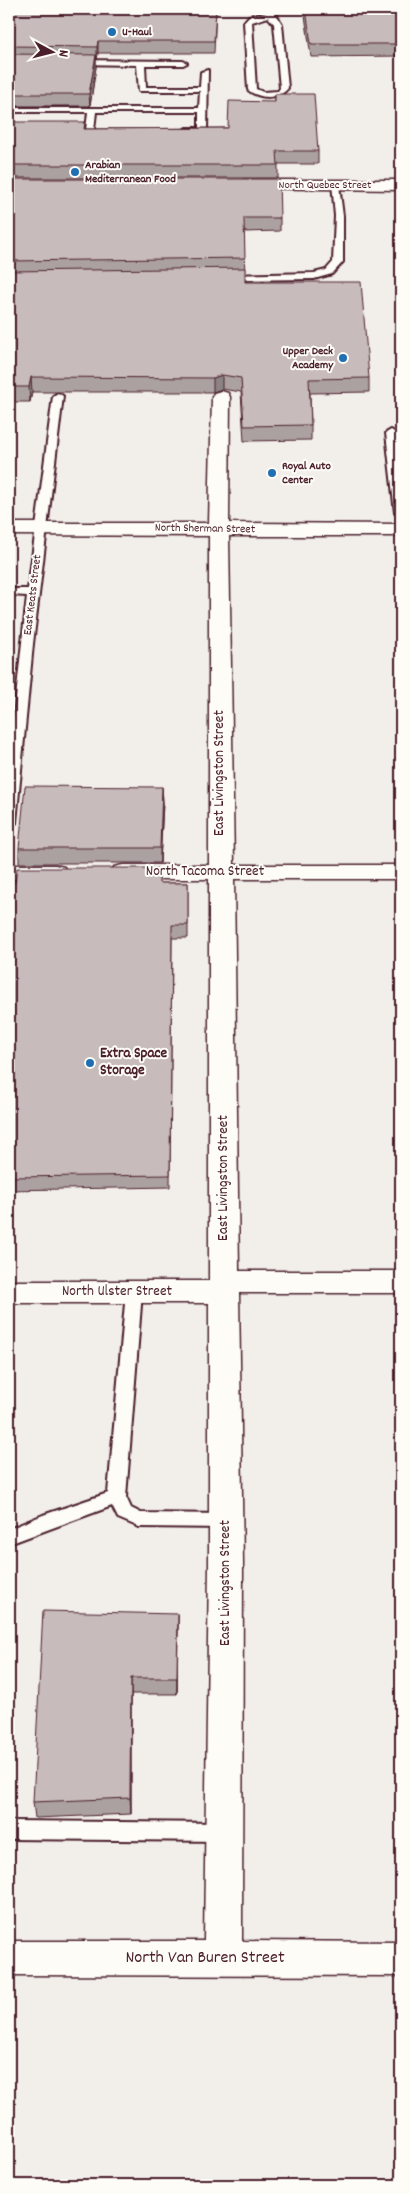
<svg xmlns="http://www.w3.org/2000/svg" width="410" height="2194" font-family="Dekko,sans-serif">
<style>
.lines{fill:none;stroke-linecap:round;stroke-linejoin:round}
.service-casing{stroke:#4a1f2b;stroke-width:4}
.minor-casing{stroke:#4a1f2b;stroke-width:3}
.service{fill:#fdfcf7;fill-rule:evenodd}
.minor{fill:#fdfcf7;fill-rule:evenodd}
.wall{fill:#aca1a1;stroke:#4a1f2b}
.shaded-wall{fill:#8c8383;stroke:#4a1f2b}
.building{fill:#c8bbbb;stroke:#4a1f2b}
.poi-dot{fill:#1f6fb2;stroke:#fdfcf7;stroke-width:2}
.labels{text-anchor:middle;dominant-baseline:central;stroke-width:4;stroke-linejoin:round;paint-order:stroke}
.far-poi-label{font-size:12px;font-weight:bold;fill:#4a1f2b;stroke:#fdfcf7;text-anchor:start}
.far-street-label{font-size:12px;fill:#4a1f2b;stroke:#fdfcf7}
.street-label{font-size:15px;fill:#4a1f2b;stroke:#fdfcf7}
.poi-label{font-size:15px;font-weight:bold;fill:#4a1f2b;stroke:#fdfcf7;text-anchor:start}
.near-street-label{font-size:18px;fill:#4a1f2b;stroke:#fdfcf7}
</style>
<rect width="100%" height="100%" fill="#f2efeb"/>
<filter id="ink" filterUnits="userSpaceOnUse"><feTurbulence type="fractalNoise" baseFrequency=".02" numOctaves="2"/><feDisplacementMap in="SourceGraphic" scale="10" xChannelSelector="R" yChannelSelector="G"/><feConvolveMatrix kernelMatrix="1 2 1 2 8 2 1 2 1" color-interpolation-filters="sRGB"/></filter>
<g filter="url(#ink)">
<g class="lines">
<defs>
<path id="service" d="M265 9H273L282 24 288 88C279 100 259 99 248 90L244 22 249 16 266 13ZM268 17 274 24 280 88 278 91 263 92 256 89 252 22Z
M72 60 183 61 187 63 183 65H145L146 87H200L201 72 208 70 207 131C202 135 187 135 182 131L186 128H199V112H96L94 130 90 133 86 130 88 112H9V108H199L200 91H139L137 65 75 64 71 62Z
M332 183 339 185 343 216V262L332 274 314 279 222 280 220 278 225 275 314 273 326 270 333 262 335 216Z
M58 393 63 396 33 644 16 823 9 827V762L27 596 9 595V589H28L53 396Z
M391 430 396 433 401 472V516L395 513 386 433Z
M134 1286 140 1288 142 1292 126 1497 131 1508 141 1513 226 1514 232 1516 235 1521 232 1526 226 1528 139 1527 118 1518 112 1506 9 1544V1529L43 1515 108 1493 126 1292 128 1288Z
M9 1821 224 1823 231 1826 234 1832 231 1838 224 1841 9 1839Z"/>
<path id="minor" d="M243 180H401V190L237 188 235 185Z
M221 391 228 393 230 397 229 523 401 524V536H229L234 865H401V879H234L239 1271H401V1293H239L243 1564 242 1941 401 1942V1976L9 1975V1941H204L209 1564V1303H9V1281H209V879H123L114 877 111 872 114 867 123 865H209V536L9 535V523H209L212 397 214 393Z
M9 865H55L64 867 67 872 64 877 55 879H9Z"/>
</defs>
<use href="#service" class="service-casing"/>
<use href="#minor" class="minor-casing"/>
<use href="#service" class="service"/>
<use href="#minor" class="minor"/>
</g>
<path class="wall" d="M9 9H216L214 53H98L97 59H96V67L90 106H13V99H9Z
M304 9H401V56L311 57Z
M275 94 318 151V164H278V178H9V122L85 129 228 128 275 102Z
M9 179 280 218V231L244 232 245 282 369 378V392L310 393 311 425V440L244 441 241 392 222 389 213 392H32L30 402H9Z
M162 787 163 802 160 863H19V848Z
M9 883H188V938H172L170 1187 9 1190Z
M178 1614 177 1694H131V1814L35 1818 33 1802Z"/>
<path class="shaded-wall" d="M98 41V53L97 59V47Z
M96 55V67L90 106 89 94Z
M222 375V389L213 392V378Z
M31 377 32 392 30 402 29 387Z
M162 787 163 802 160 863V848Z
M178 1614V1630L177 1694V1678Z
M131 1678V1814L130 1798Z"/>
<path class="building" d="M9 9H216L214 41H98L97 47 9 46Z
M306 9H401V44H311Z
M9 54 96 55 89 94H13L14 87H9Z
M275 94H314L318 151H277L278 165H9V122H85L84 129 228 128 229 101 275 102Z
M9 179H279L280 218H244L245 258 9 261Z
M245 268V282H361L369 378 309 379 311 425 244 426 241 378 222 375 213 378 31 377 29 387H9V271Z
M25 786 162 787 160 848H19Z
M17 868H159V883H188V925H172L170 1175 9 1177V883H15Z
M43 1611 178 1614 177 1678H131L130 1798 33 1802Z"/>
</g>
<g class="poi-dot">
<circle cx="112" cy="32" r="5"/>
<circle cx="75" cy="172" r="5"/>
<circle cx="343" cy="358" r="5"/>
<circle cx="272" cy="473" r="5"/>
<circle cx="90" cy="1063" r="5"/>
</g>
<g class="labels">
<g class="far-poi-label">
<text x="122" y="32">U-Haul</text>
<text x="85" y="165">Arabian<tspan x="85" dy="14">Mediterranean Food</tspan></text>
<text x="333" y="351" text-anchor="end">Upper Deck<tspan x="333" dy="14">Academy</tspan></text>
<text x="282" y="466">Royal Auto<tspan x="282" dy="14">Center</tspan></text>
</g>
<g class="far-street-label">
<text x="325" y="185">North Quebec Street</text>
<text transform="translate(205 529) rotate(1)">North Sherman Street</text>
<text transform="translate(33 595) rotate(-83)">East Keats Street</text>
</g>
<g class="street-label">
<text transform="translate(220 773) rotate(-90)">East Livingston Street</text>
<text x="205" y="872">North Tacoma Street</text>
<text transform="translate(224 1178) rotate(-90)">East Livingston Street</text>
<text x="117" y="1292">North Ulster Street</text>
<text transform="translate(226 1583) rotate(-90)">East Livingston Street</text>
</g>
<g class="poi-label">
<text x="100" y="1054">Extra Space<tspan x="100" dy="17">Storage</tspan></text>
</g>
<g class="near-street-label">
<text x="205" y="1958">North Van Buren Street</text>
</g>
</g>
<rect width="410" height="2194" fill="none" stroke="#fdfcf7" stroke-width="30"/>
<rect x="15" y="15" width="380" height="2164" fill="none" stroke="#4a1f2b" stroke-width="2" filter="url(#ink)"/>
<g transform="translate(52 52) rotate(97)" stroke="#fdfcf7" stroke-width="4" paint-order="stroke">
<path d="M0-4L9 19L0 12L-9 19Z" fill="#4a1f2b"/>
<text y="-8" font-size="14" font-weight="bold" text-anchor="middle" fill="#4a1f2b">N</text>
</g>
</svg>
